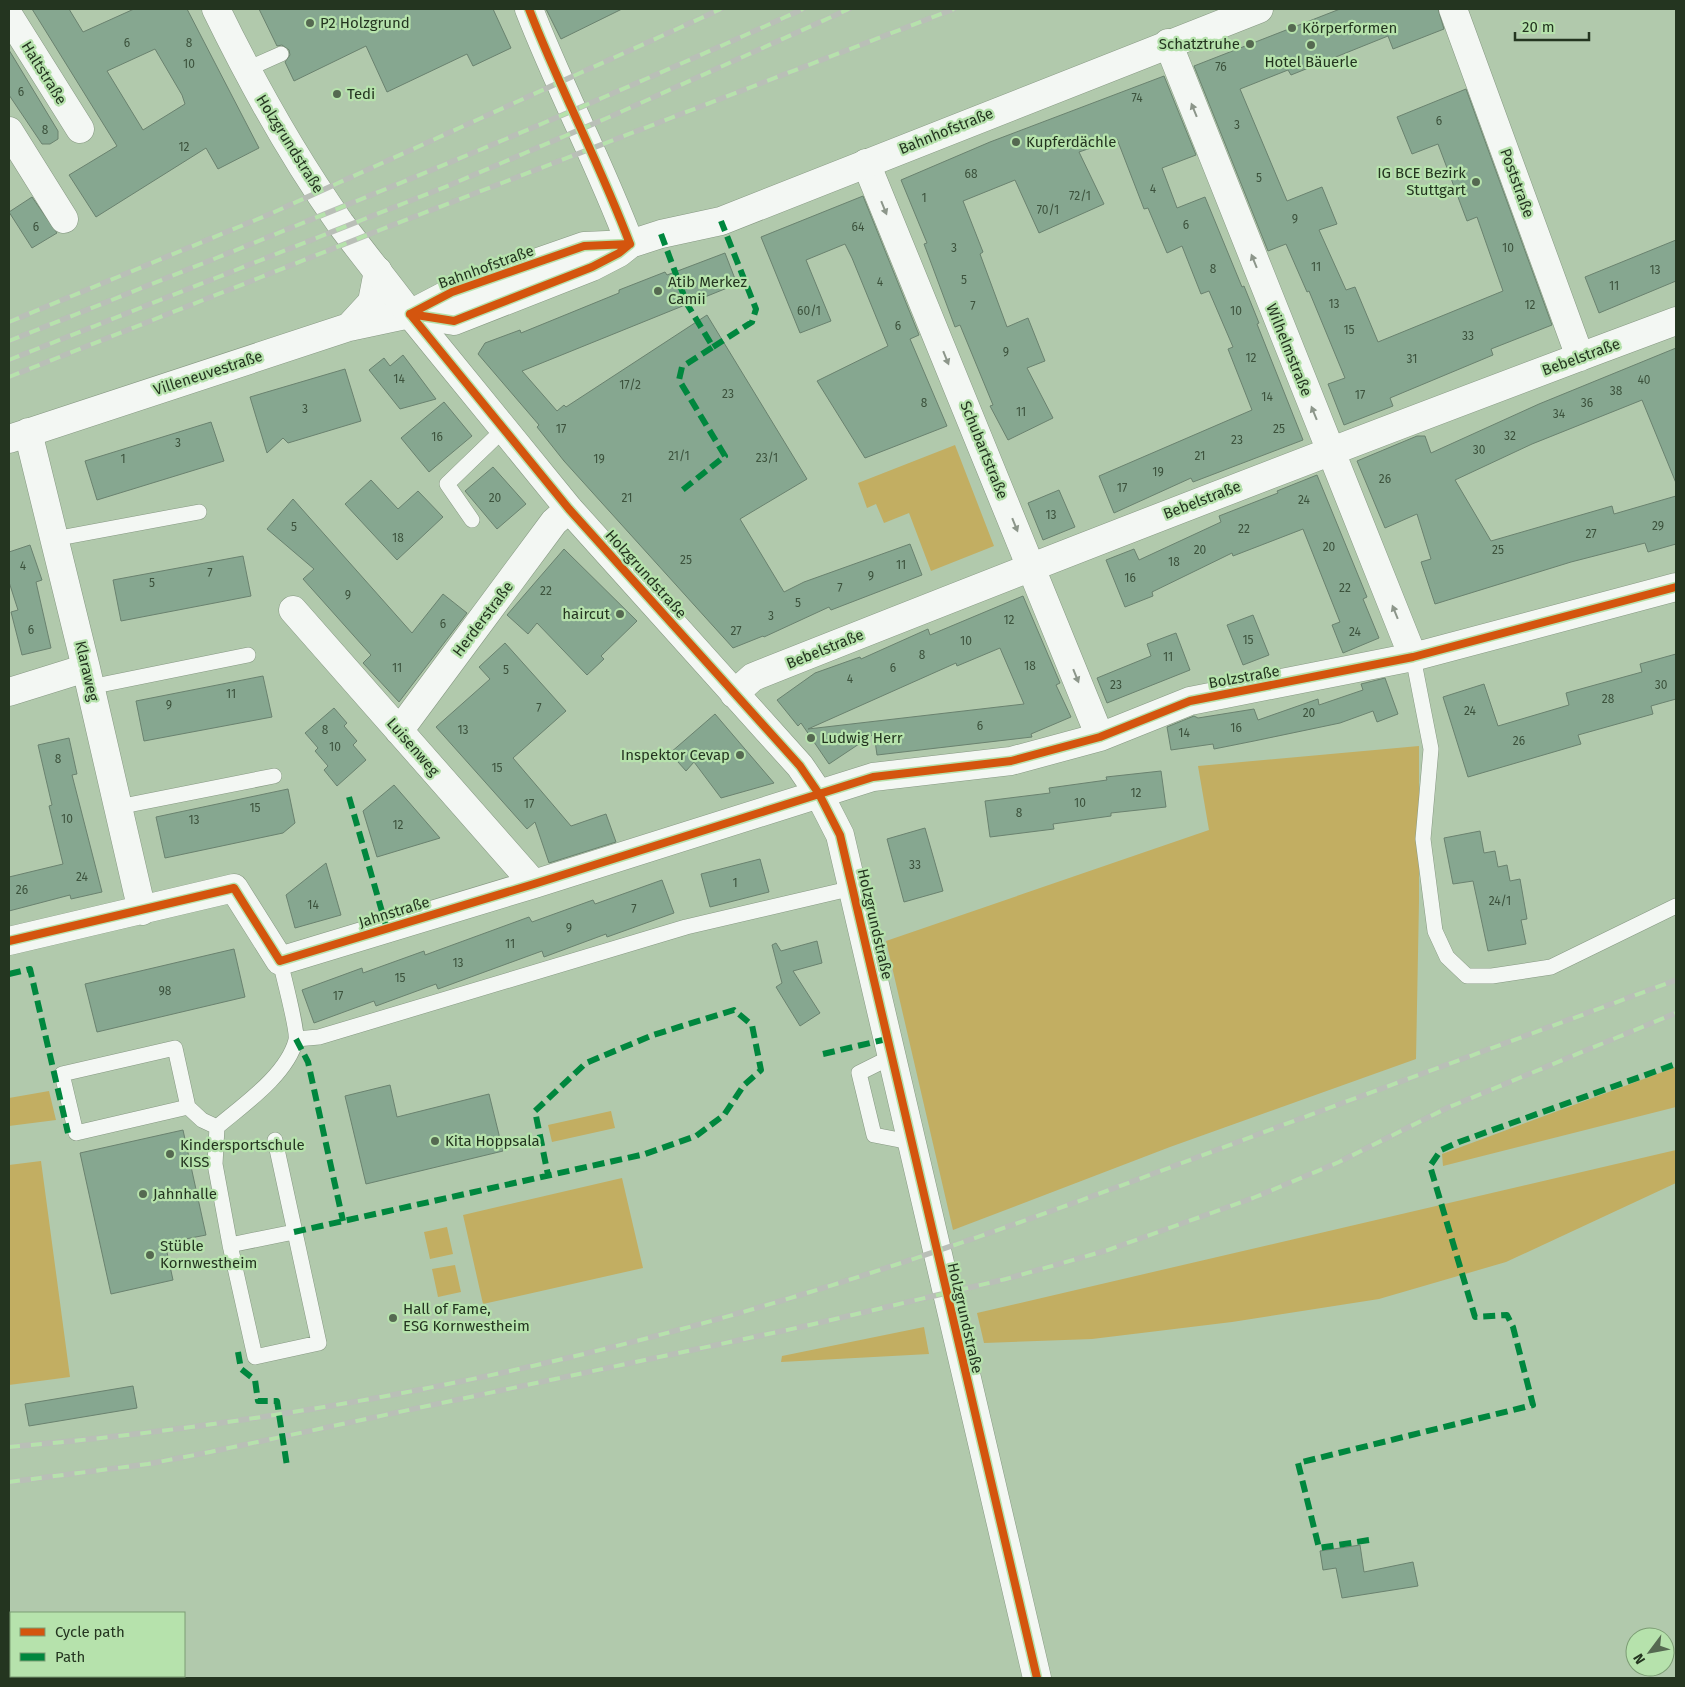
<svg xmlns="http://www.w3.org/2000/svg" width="1685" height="1687" font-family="'Fira Sans',sans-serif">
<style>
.green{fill:#c2ae62}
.building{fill:#86a790;stroke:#6a826f;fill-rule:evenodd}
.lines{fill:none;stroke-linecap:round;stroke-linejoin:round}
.lane-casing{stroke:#869882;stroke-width:16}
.street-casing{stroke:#869882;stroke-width:29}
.secondary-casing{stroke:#869882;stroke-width:29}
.lane{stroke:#f3f7f3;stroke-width:15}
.street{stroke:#f3f7f3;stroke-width:28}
.secondary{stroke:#f3f7f3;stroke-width:28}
.rail-casing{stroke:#b9bfb7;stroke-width:5.5}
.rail{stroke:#b6e2ac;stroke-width:4;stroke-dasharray:11;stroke-linecap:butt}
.quiet{stroke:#00873e;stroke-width:6;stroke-dasharray:12 6;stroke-linecap:butt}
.cycleway-casing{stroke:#b6e2ac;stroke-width:11}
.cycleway{stroke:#d4550e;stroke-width:8}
.oneway{fill:#8c968a}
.poi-dot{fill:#556951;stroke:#b6e2ac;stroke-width:2}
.labels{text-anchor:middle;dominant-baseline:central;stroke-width:4.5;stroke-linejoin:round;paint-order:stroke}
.number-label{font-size:12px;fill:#3c523c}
.poi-label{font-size:15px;fill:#243520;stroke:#b6e2ac;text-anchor:start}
.street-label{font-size:15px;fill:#243520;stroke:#b6e2ac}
</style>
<rect width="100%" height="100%" fill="#b1c9ac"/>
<path class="green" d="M955 445 994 546 931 571 909 513 884 523 876 504 867 508 858 483Z
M1419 746V901L1416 1059 1170 1147 953 1230 886 941 1209 830 1198 766Z
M1676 1067V1107L1443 1166 1442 1154Z
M49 1091 56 1120 9 1126V1098Z
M611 1111 615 1128 552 1142 548 1125Z
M1676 1150V1183L1506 1262 1379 1299 1232 1322 1092 1339 984 1343 977 1313Z
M41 1161 70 1377 9 1385V1165Z
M622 1178 643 1268 483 1304 463 1215Z
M447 1227 453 1254 430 1259 424 1232Z
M455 1265 461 1292 438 1297 432 1269Z
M924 1327 929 1354 781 1362 782 1356Z"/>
<path class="building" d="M32 9H69L83 32 134 9H187L259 148 218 169 206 148 96 217 69 175 117 146ZM155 49 182 95 185 104 143 130 107 71Z
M259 9H493L511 48 473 66 467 54 387 92 366 46 294 81 285 62 290 55 289 50 282 45 277 46Z
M546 9H622L561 39Z
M1340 9H1438L1444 29 1393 49 1388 36 1291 75 1288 70 1240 89 1287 201 1322 187 1337 224 1319 230 1346 290 1355 287 1378 342 1503 291 1477 217 1467 221 1438 144 1412 154 1397 117 1466 89 1552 325 1491 349 1493 355 1390 398 1393 406 1344 425 1328 384 1345 378 1309 291 1307 292 1286 244 1268 251 1194 66Z
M9 50 58 131V139L50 144H42L9 95Z
M1164 76 1196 155 1162 168 1177 208 1205 197 1242 287 1244 286 1259 323 1257 324 1303 440 1193 482 1191 478 1114 513 1099 476 1252 410 1228 349 1233 347 1209 291 1201 294 1182 246 1167 253 1148 208 1144 209 1117 139 1079 152 1104 204 1039 233 1015 180 963 201 983 252 980 254 1007 327 1028 318 1045 361 1027 368 1053 418 1008 440 990 406 993 405 960 325 955 327 924 244 927 243 901 180 990 142Z
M863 196 919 335 910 339 947 426 865 458 817 381 888 346 852 258 845 244 806 260 831 321 800 333 761 237Z
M32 197 57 233 32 248 9 212Z
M1676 240V281L1599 313 1585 277Z
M725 253 737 284 522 371 557 411 564 405 566 407 707 315 807 479 740 519 784 592 804 582 910 544 922 575 831 610 829 607 764 637 763 636 733 648 564 461 537 427 539 425 478 354 485 343 520 330 521 333 619 293V290L665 272 667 275Z
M1676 348V483L1642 400 1532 444 1455 480 1491 541 1612 506 1614 514 1676 496V544L1648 552 1645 543 1571 562 1435 604 1421 562 1431 559 1417 514 1385 528 1357 461 1417 436H1425L1431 453 1539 404Z
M403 355 436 399 400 409 369 370 384 358 390 366Z
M345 369 361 421 288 443 283 438 267 453 250 397Z
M444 402 472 436 429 472 401 438Z
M211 422 224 461 97 500 85 461Z
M493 467 526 504 497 529 465 491Z
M1317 475 1367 597 1363 599 1379 638 1343 653 1332 625 1340 622 1303 529 1233 556 1232 553 1152 592 1153 596 1125 607 1106 560 1134 549 1139 560 1221 522 1219 516 1278 493 1277 491Z
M371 480 398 509 418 491 443 517 397 560 345 504Z
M1059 490 1075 527 1043 540 1028 503Z
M293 499 412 633 443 594 467 613 399 702 363 663 371 655 303 579 314 569 267 529Z
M30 545 42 580 36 582 51 648 22 655 11 612 18 610 9 582V552Z
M564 549 637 621 601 656 604 659 587 675 537 623 528 634 507 615Z
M243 556 251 596 121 621 113 580Z
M1023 596 1060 683 1056 685 1071 717 1031 734 1032 737 877 755 874 734 829 764 801 723 798 726 777 700 815 673 860 657 861 659 928 629 930 635ZM1000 648 1024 704 808 729 956 663 957 666Z
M1253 615 1269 655 1243 665 1227 625Z
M1176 633 1190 670 1107 703 1097 678 1151 656 1147 644Z
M505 643 566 711 513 758 571 826 606 814 616 842 549 863 535 822 527 829 436 727 490 679 479 667Z
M1676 654V699L1651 706 1653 714 1578 735 1581 744 1468 777 1443 697 1484 684 1498 726 1569 705 1566 693 1642 672 1640 664Z
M263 676 272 717 144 741 136 701Z
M1385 678 1398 714 1377 722 1373 711 1340 723 1254 741 1214 749 1213 744 1171 750 1167 727 1194 716 1198 718 1254 709 1258 720 1318 699 1319 705 1363 690 1361 684Z
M334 708 347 723 344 726 357 741 353 745 366 760 337 786 324 770 328 766 315 751 318 748 305 733Z
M715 714 774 783 721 798 694 762 686 771 670 753Z
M69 738 77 774 72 775 102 892 71 899 70 895 9 911V877L63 864 49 806 52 805 38 745Z
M1161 771 1166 807 1111 813V816L1053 824 1054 829 990 837 985 801 1050 793 1049 788 1107 780 1106 777Z
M394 785 440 838 377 857 363 811Z
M288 789 295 823 283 833 165 858 156 817Z
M925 828 943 891 904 902 887 839Z
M1480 831 1484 853 1495 851 1498 867 1507 865 1510 881 1520 879 1527 919 1521 920 1526 944 1488 951 1473 881 1453 884 1444 838Z
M760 859 769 892 710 907 701 874Z
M326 863 341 915 295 928 286 895Z
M662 880 674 913 607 937 606 934 544 957 542 951 438 989 436 984 376 1006 374 1001 314 1023 302 990 362 968 363 973 424 951 425 955 529 917 532 922 593 900 595 904Z
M817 941 822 963 793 971 820 1013 800 1026 776 987 782 983 772 945 776 943 781 951Z
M234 949 245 997 97 1032 85 984Z
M390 1085 397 1117 489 1094 503 1151 366 1184 345 1096Z
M183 1130 206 1235 165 1243 173 1280 111 1294 80 1153Z
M133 1386 137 1408 29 1426 25 1404Z
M1360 1545 1364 1572 1413 1562 1418 1586 1342 1598 1336 1568 1323 1570 1320 1551Z"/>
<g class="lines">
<defs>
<path id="lane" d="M245 70 281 54
M472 520 447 484 504 429
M54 539 199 512
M1413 657 1431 749 1423 839 1435 931 1447 957 1467 976H1492L1551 967 1676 906
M90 687 248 655
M118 807 274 776
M296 1039 319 1037 686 927 853 888
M891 1057 859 1073 874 1135 910 1142
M188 1107 76 1133 62 1074 175 1048 188 1107 202 1120 217 1127
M275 1140 319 1343 255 1357 230 1245 215 1164 217 1127C243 1105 287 1075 296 1040 298 1030 283 975 280 961
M230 1245 294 1232"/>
<path id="street" d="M529 9C560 89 600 164 630 244
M1453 9 1580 357
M9 16 80 129
M1168 43 1413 657
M9 131 64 219
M866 163 1100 737
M349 327 372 302 378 271
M28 432 86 668 142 911
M9 439 349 327 410 314 569 509 800 766 819 794 840 835 1037 1678
M293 610 534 884
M9 692 86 668
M734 694 753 677C1060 555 1367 436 1676 321
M399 731 554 522 569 509
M9 941 234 888 280 961 534 884 873 777 1011 761 1100 737 1190 701 1413 657 1676 587"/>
<path id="secondary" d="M216 9C252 83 292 155 340 223 363 254 387 283 410 314
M410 314 452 292 584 246 630 244 661 234 721 221 1259 9
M410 314 454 321 592 267 619 253 629 245"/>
</defs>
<use href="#lane" class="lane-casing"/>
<use href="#street" class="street-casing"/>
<use href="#secondary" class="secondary-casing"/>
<use href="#lane" class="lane"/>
<use href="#street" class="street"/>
<use href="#secondary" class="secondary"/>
<defs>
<path id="rail" d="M9 322 270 214 721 9
M9 341C275 235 542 128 803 9
M9 360 450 185 614 115 849 9
M9 377 390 226 954 9
M9 1447C275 1424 541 1374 797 1296 959 1247 1116 1188 1275 1128 1409 1078 1543 1030 1676 980
M9 1482 148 1464 210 1452 801 1327 1006 1279 1108 1250 1253 1198 1339 1162 1447 1108 1676 1013"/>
</defs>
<use href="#rail" class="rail-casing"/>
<use href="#rail" class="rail"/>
<path class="quiet" d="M661 234 687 304 713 347 682 367 679 380 725 456 680 492
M713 347 752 322 756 309 721 221
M349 797 387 929
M9 974 30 969 68 1133
M296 1039 308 1062 343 1221
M823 1054 887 1039
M294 1232 645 1154 696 1136 724 1115 744 1085 761 1070 752 1025 734 1010 653 1035 586 1063 535 1111 548 1175
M238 1352 241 1369 255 1380 258 1401H277L287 1466
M1369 1540 1319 1548 1298 1463 1533 1405 1513 1327 1507 1315 1475 1317 1430 1166 1441 1150 1459 1142 1676 1064"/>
<defs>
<path id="cycleway" d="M529 9C560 89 600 164 630 244
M410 314 569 509 800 766 819 794 840 835 1037 1678
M410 314 454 321 592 267 619 253 630 244
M410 314 452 292 584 246 630 244
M9 941 234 888 280 961 534 884 873 777 1011 761 1100 737 1190 701 1413 657 1676 587"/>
</defs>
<use href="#cycleway" class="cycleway-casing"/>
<use href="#cycleway" class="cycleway"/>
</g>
<defs><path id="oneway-solid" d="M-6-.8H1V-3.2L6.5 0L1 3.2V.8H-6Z" transform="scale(1.25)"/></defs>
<g class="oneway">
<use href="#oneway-solid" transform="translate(1194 110) rotate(-112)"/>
<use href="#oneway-solid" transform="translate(884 208) rotate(68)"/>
<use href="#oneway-solid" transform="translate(1254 261) rotate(-112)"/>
<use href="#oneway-solid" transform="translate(946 358) rotate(68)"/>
<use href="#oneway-solid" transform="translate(1314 413) rotate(-112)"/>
<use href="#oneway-solid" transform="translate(1015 525) rotate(68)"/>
<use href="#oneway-solid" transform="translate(1395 612) rotate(-112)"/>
<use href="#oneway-solid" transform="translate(1076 676) rotate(68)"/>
</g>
<g class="poi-dot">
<circle cx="310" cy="23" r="5"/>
<circle cx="1292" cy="28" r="5"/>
<circle cx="1250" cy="44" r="5"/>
<circle cx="1311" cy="45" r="5"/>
<circle cx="337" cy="94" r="5"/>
<circle cx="1016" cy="142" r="5"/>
<circle cx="1476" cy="182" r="5"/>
<circle cx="658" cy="291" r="5"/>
<circle cx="620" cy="614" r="5"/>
<circle cx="811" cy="738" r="5"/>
<circle cx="740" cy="755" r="5"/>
<circle cx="435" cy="1141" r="5"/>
<circle cx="170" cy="1154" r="5"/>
<circle cx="143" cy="1194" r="5"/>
<circle cx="150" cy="1255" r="5"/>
<circle cx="393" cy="1318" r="5"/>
</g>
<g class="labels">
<g class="number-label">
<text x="127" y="43">6</text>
<text x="189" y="43">8</text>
<text x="189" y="64">10</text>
<text x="1221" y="67">76</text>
<text x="21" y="92">6</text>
<text x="1137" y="98">74</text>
<text x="1439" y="121">6</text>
<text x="1237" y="125">3</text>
<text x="45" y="130">8</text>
<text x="184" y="147">12</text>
<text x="971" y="174">68</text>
<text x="1259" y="178">5</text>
<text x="1153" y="189">4</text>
<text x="1080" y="196">72/1</text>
<text x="924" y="198">1</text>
<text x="1048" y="210">70/1</text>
<text x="1295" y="219">9</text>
<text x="1186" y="225">6</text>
<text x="36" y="227">6</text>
<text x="858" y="227">64</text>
<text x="954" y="248">3</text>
<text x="1508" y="248">10</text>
<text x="1316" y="267">11</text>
<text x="1213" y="269">8</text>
<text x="1655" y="270">13</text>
<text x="964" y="280">5</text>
<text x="880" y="282">4</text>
<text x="1614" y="286">11</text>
<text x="1334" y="304">13</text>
<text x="1530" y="305">12</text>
<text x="973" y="306">7</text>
<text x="809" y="311">60/1</text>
<text x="1236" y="311">10</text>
<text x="898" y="326">6</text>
<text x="1349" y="330">15</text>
<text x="1468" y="336">33</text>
<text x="1006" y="352">9</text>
<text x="1251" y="358">12</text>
<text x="1412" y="359">31</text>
<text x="399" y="379">14</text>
<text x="1644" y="380">40</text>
<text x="630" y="385">17/2</text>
<text x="1616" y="391">38</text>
<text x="728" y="394">23</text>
<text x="1360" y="395">17</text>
<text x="1267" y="397">14</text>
<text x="924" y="403">8</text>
<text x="1587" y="403">36</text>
<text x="305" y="409">3</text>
<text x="1021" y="412">11</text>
<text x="1559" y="414">34</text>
<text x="561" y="429">17</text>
<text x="1279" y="429">25</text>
<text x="1510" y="436">32</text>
<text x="437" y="437">16</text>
<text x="1237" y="440">23</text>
<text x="178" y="443">3</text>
<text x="1479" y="450">30</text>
<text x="679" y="456">21/1</text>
<text x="1200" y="456">21</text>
<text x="767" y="458">23/1</text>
<text x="123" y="459">1</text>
<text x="599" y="459">19</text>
<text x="1158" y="472">19</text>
<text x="1385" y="479">26</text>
<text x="1122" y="488">17</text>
<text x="495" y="498">20</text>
<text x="627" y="498">21</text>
<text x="1304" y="500">24</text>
<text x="1051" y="515">13</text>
<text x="1658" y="526">29</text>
<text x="294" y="527">5</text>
<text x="1244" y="529">22</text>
<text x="1591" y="534">27</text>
<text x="398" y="538">18</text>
<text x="1329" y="547">20</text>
<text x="1200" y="550">20</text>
<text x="1498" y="550">25</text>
<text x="686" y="560">25</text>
<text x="1174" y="562">18</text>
<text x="901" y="565">11</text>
<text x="23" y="566">4</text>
<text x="210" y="573">7</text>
<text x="871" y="576">9</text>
<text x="1130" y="578">16</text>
<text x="152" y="583">5</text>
<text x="840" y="588">7</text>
<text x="1345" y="588">22</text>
<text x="546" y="591">22</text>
<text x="348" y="595">9</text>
<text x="798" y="603">5</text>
<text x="771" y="616">3</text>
<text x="1009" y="620">12</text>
<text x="443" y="624">6</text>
<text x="31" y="630">6</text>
<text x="736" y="631">27</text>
<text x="1355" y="632">24</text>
<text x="1248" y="640">15</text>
<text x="966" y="641">10</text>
<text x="922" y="655">8</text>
<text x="1168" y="657">11</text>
<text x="1030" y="666">18</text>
<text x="397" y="668">11</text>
<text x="893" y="668">6</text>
<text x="506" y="670">5</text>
<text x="850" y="679">4</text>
<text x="1116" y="685">23</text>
<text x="1661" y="685">30</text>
<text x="231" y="694">11</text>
<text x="1608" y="699">28</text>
<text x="169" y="705">9</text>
<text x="539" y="708">7</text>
<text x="1470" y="711">24</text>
<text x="1309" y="713">20</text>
<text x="980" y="726">6</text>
<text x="1236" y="728">16</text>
<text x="325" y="730">8</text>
<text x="463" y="730">13</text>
<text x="1184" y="733">14</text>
<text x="1519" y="741">26</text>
<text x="335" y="747">10</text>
<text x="58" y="759">8</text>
<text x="497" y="768">15</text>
<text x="1136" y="793">12</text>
<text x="1080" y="803">10</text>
<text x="529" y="804">17</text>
<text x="255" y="808">15</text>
<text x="1019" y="813">8</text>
<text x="67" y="819">10</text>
<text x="194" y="820">13</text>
<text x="398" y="825">12</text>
<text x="915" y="865">33</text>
<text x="82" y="877">24</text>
<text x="735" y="883">1</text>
<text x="22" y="890">26</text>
<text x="1500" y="901">24/1</text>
<text x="313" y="905">14</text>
<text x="634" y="909">7</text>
<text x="569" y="928">9</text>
<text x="510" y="944">11</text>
<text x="458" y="963">13</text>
<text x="400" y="978">15</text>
<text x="165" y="991">98</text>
<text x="338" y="996">17</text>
</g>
<g class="poi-label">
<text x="320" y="23">P2 Holzgrund</text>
<text x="1302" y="28">Körperformen</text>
<text x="1240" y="44" text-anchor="end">Schatztruhe</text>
<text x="1311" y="62" text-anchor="middle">Hotel Bäuerle</text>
<text x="347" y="94">Tedi</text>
<text x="1026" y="142">Kupferdächle</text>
<text x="1466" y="173" text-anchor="end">IG BCE Bezirk<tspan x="1466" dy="17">Stuttgart</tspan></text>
<text x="668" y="282">Atib Merkez<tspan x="668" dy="17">Camii</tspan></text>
<text x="610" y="614" text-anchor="end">haircut</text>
<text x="821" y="738">Ludwig Herr</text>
<text x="730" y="755" text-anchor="end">Inspektor Cevap</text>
<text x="445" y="1141">Kita Hoppsala</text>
<text x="180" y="1145">Kindersportschule<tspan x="180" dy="17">KISS</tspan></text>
<text x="153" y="1194">Jahnhalle</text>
<text x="160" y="1246">Stüble<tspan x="160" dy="17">Kornwestheim</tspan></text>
<text x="403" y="1309">Hall of Fame,<tspan x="403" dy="17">ESG Kornwestheim</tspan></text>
</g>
<g class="street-label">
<text transform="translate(44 73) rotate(58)">Haltstraße</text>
<text transform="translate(946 131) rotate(-22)">Bahnhofstraße</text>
<text transform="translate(290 144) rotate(58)">Holzgrundstraße</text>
<text transform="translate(1517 183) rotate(70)">Poststraße</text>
<text transform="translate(486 267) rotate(-20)">Bahnhofstraße</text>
<text transform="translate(1289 350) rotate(68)">Wilhelmstraße</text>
<text transform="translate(1581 357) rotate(-20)">Bebelstraße</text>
<text transform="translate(208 373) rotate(-18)">Villeneuvestraße</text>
<text transform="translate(984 450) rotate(68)">Schubartstraße</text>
<text transform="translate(1202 500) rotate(-21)">Bebelstraße</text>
<text transform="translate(646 574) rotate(48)">Holzgrundstraße</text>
<text transform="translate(483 619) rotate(-53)">Herderstraße</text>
<text transform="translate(825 649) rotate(-22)">Bebelstraße</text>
<text transform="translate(87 671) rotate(77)">Klaraweg</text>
<text transform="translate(1244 677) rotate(-10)">Bolzstraße</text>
<text transform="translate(413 747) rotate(49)">Luisenweg</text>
<text transform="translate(394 912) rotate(-17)">Jahnstraße</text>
<text transform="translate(875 924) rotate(77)">Holzgrundstraße</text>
<text transform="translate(965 1318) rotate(77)">Holzgrundstraße</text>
</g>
</g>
<rect width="1685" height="1687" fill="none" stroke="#243520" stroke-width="20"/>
<rect x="10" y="1612" width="175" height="65" fill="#b6e2ac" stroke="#7c9d74"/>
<rect x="20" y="1628" width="25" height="8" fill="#d4550e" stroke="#7c9d74"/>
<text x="55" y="1637" font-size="15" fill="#243520">Cycle path</text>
<rect x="20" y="1653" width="25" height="8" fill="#00873e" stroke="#7c9d74"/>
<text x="55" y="1662" font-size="15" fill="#243520">Path</text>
<g transform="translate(1650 1652) rotate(238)"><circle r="24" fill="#b6e2ac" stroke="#7c9d74"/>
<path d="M0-4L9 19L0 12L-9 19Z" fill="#556951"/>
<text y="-8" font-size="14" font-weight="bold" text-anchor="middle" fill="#243520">N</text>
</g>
<path d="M1515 32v8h74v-8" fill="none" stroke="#243520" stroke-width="2.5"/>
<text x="1522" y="32" font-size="15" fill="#243520" stroke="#b6e2ac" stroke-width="4" paint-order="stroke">20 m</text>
</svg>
